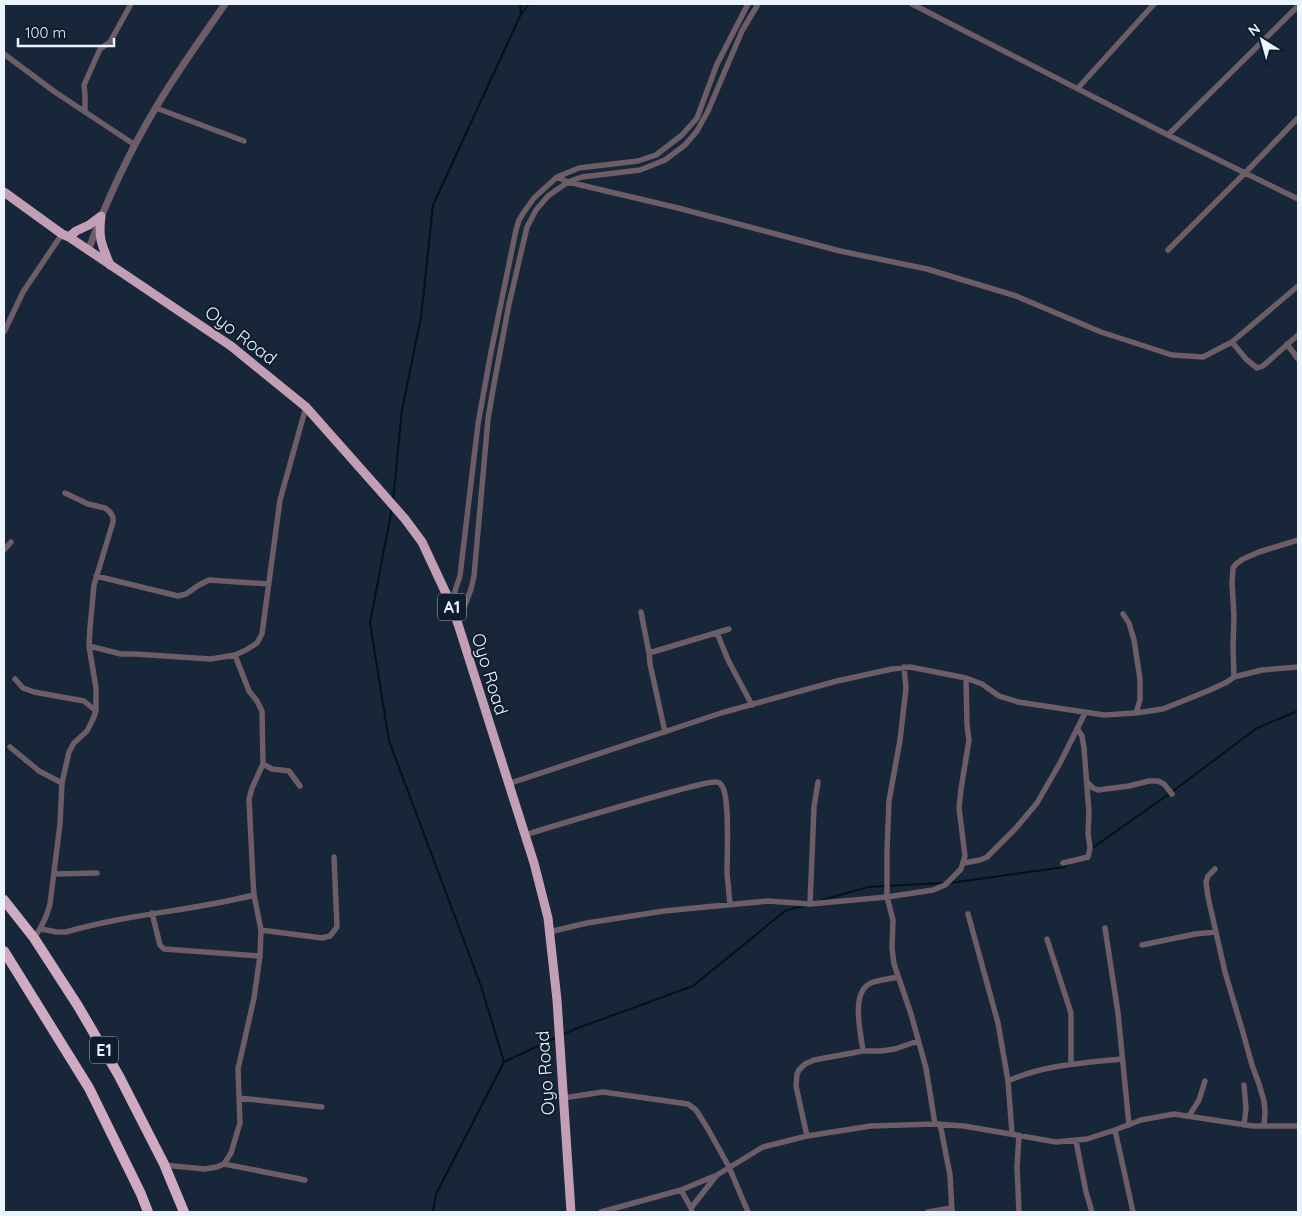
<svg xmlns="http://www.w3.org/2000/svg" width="1302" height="1216" font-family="Quicksand,sans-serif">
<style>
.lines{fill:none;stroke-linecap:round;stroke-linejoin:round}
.stream{stroke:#001316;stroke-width:2}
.minor{stroke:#6c5d66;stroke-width:5.5}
.tertiary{stroke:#6c5d66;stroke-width:7}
.trunk{stroke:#c29fb4;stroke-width:9}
.motorway{stroke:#d0aac0;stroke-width:10}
.labels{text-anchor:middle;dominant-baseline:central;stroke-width:4;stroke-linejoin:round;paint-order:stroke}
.shield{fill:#0e1d2e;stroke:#a9b3bf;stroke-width:1}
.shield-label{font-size:16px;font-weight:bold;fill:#ebf3fd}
.street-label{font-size:18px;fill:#ebf3fd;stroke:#0e1d2e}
</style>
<rect width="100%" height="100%" fill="#172638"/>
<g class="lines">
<path class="stream" d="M520 4 521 14
M393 501 402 410 421 317 433 205 521 14 529 4
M392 508 370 623 389 741 482 989 504 1062 436 1194 433 1212
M1173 791 1257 728 1298 711
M1091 849 1169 794
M950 883 1065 867 1068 864
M822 900 868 887 943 883
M562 1035 575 1029 693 986 785 911 803 906
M504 1062 557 1037"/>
<path class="minor" d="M912 4 1168 135 1298 199
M4 54 55 92 135 145
M1078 88 1154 4
M156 108 244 141
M85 112V95L84 85 100 49 110 42 131 4
M1168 135 1298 6
M557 177 568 182 678 208 840 251 927 269 1016 296 1101 332 1172 355 1203 357 1232 342 1298 286
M1168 250 1245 173 1298 118
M4 332 23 292 62 234
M1232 342 1246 359 1257 368 1263 366 1298 335
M1287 344 1298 359
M4 550 11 542
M96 576 178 596 186 594 199 585 209 580 269 584
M451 603 460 576 478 424 491 352 516 230 519 220 524 212 534 198 557 177 579 168 638 161 656 155 682 135 697 118 717 64 748 4
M641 612 649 653 650 664 665 732
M1123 614 1129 623 1134 640 1140 679V700L1136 713
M458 624 471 589 474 576 488 419 492 395 509 304 527 227 536 210 548 196 568 182 582 177 640 170 665 160 685 145 697 131 708 111 742 31 758 4
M717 633 728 660 752 705
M89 646 121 654H134L211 659 235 655 246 650 257 643 262 634 280 500 306 407
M649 653 729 629
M904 667 906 688 900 740 889 801 887 850V897L893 920 892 948 894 964 911 1014 926 1068 935 1124
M1234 677 1233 647 1234 616 1232 583 1233 568 1236 564 1243 559 1259 552 1298 540
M15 679 23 688 34 692 84 701 96 711
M10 747 39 771 62 783
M263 764 272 769 289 771 300 786
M1087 782 1093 788 1098 790 1129 786 1149 781H1158L1164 784 1172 794
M508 784 721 713 837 681 892 669 910 667 966 678 982 684 999 696 1018 702 1104 715 1136 713 1163 709 1210 690 1227 682 1234 677 1262 670 1298 667
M525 835C575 819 625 805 675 791 684 789 709 781 716 782 719 782 721 784 722 786 730 797 727 857 727 873 728 884 729 894 730 904
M964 863 980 860 987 857 1016 828 1037 803 1060 763 1085 713
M1063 863 1088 857 1090 848 1088 833 1089 813 1084 748 1082 736 1077 728
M1215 869 1208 876 1206 882 1208 897 1225 972 1242 1029 1252 1065 1259 1084 1264 1101 1265 1112 1264 1126
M54 874 97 873
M810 904 814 807 818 782
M152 913 160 945 164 949 260 956
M968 914 998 1023 1008 1081 1012 1133
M1105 928 1118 1013 1129 1125
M41 929 57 932H66C127 914 192 911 254 895
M261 930 322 938 330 936 337 927 334 857
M549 932 587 923 664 911 768 901 810 904 887 897 933 890 945 885 961 869 965 856 959 808 961 789 969 740 967 725 966 678
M34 938C42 927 47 916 50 904L60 824 62 783 69 752 74 743 87 731 93 719 96 711V688L89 646 90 628 94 585 113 522V517L110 512 105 508 88 504 65 493
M1047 939 1071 1013V1064
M1142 945 1195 934 1216 932
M863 1051C861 1034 850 992 871 983 879 980 889 979 898 977
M1008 1081C1043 1065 1084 1063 1122 1059
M1244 1085 1246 1109 1244 1125
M239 1098 322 1107
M563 1098 603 1092 688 1104 696 1110 708 1129 729 1167 748 1212
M1189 1116 1199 1100 1205 1081
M940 1124 950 1175 952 1212
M1115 1130 1133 1212
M807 1136 796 1086 797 1074 799 1070 805 1064 814 1060 863 1051H881L895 1049 918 1041
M1076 1141 1086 1192 1092 1212
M224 1164 305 1180
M164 1165 204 1169 217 1167 224 1164 231 1153 240 1123 238 1069 254 998 260 956 261 930 254 895 253 880 249 799 252 788 263 764 262 711 257 701 249 691 235 655
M681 1190 691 1208 692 1212
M691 1208 716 1176
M601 1212 681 1190 717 1175 763 1147 807 1136 871 1126 935 1124 964 1126 1056 1142 1087 1139 1115 1130 1141 1120 1174 1114 1253 1126H1298
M928 1212 952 1208
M1019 1212 1017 1167 1019 1135"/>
<path class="tertiary" d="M88 251C106 202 128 154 155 109 176 73 201 39 225 4"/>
<path class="trunk" d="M4 192 62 234 69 237 231 346 306 407 376 486 405 519 422 542 451 604 458 624 534 863 548 918 557 1000 571 1212
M101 216C98 239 102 245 110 265
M69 237 76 231 89 225 101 216"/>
<path class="motorway" d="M4 900 34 938 78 1006 119 1076 164 1164 184 1212
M4 951 89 1088 141 1194 148 1212"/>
</g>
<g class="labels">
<g class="shield">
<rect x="438" y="593.5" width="28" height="27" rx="4"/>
<rect x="90" y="1036.5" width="28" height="27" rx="4"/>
</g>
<g class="shield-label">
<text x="452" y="607">A1</text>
<text x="104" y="1050">E1</text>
</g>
<g class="street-label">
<text transform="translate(241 335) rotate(37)">Oyo Road</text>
<text transform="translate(490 674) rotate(73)">Oyo Road</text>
<text transform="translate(545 1073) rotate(-94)">Oyo Road</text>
</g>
</g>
<rect width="1302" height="1216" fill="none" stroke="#ebf3fd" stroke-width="10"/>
<g transform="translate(1262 40) rotate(323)" stroke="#0e1d2e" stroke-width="4" paint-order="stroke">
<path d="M0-4L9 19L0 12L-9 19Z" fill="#ebf3fd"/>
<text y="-8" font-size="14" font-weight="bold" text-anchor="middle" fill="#ebf3fd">N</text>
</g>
<path d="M18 38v8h96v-8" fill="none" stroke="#ebf3fd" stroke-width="2.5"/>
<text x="25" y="38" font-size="15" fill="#ebf3fd" stroke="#0e1d2e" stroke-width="4" paint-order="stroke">100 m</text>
</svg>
